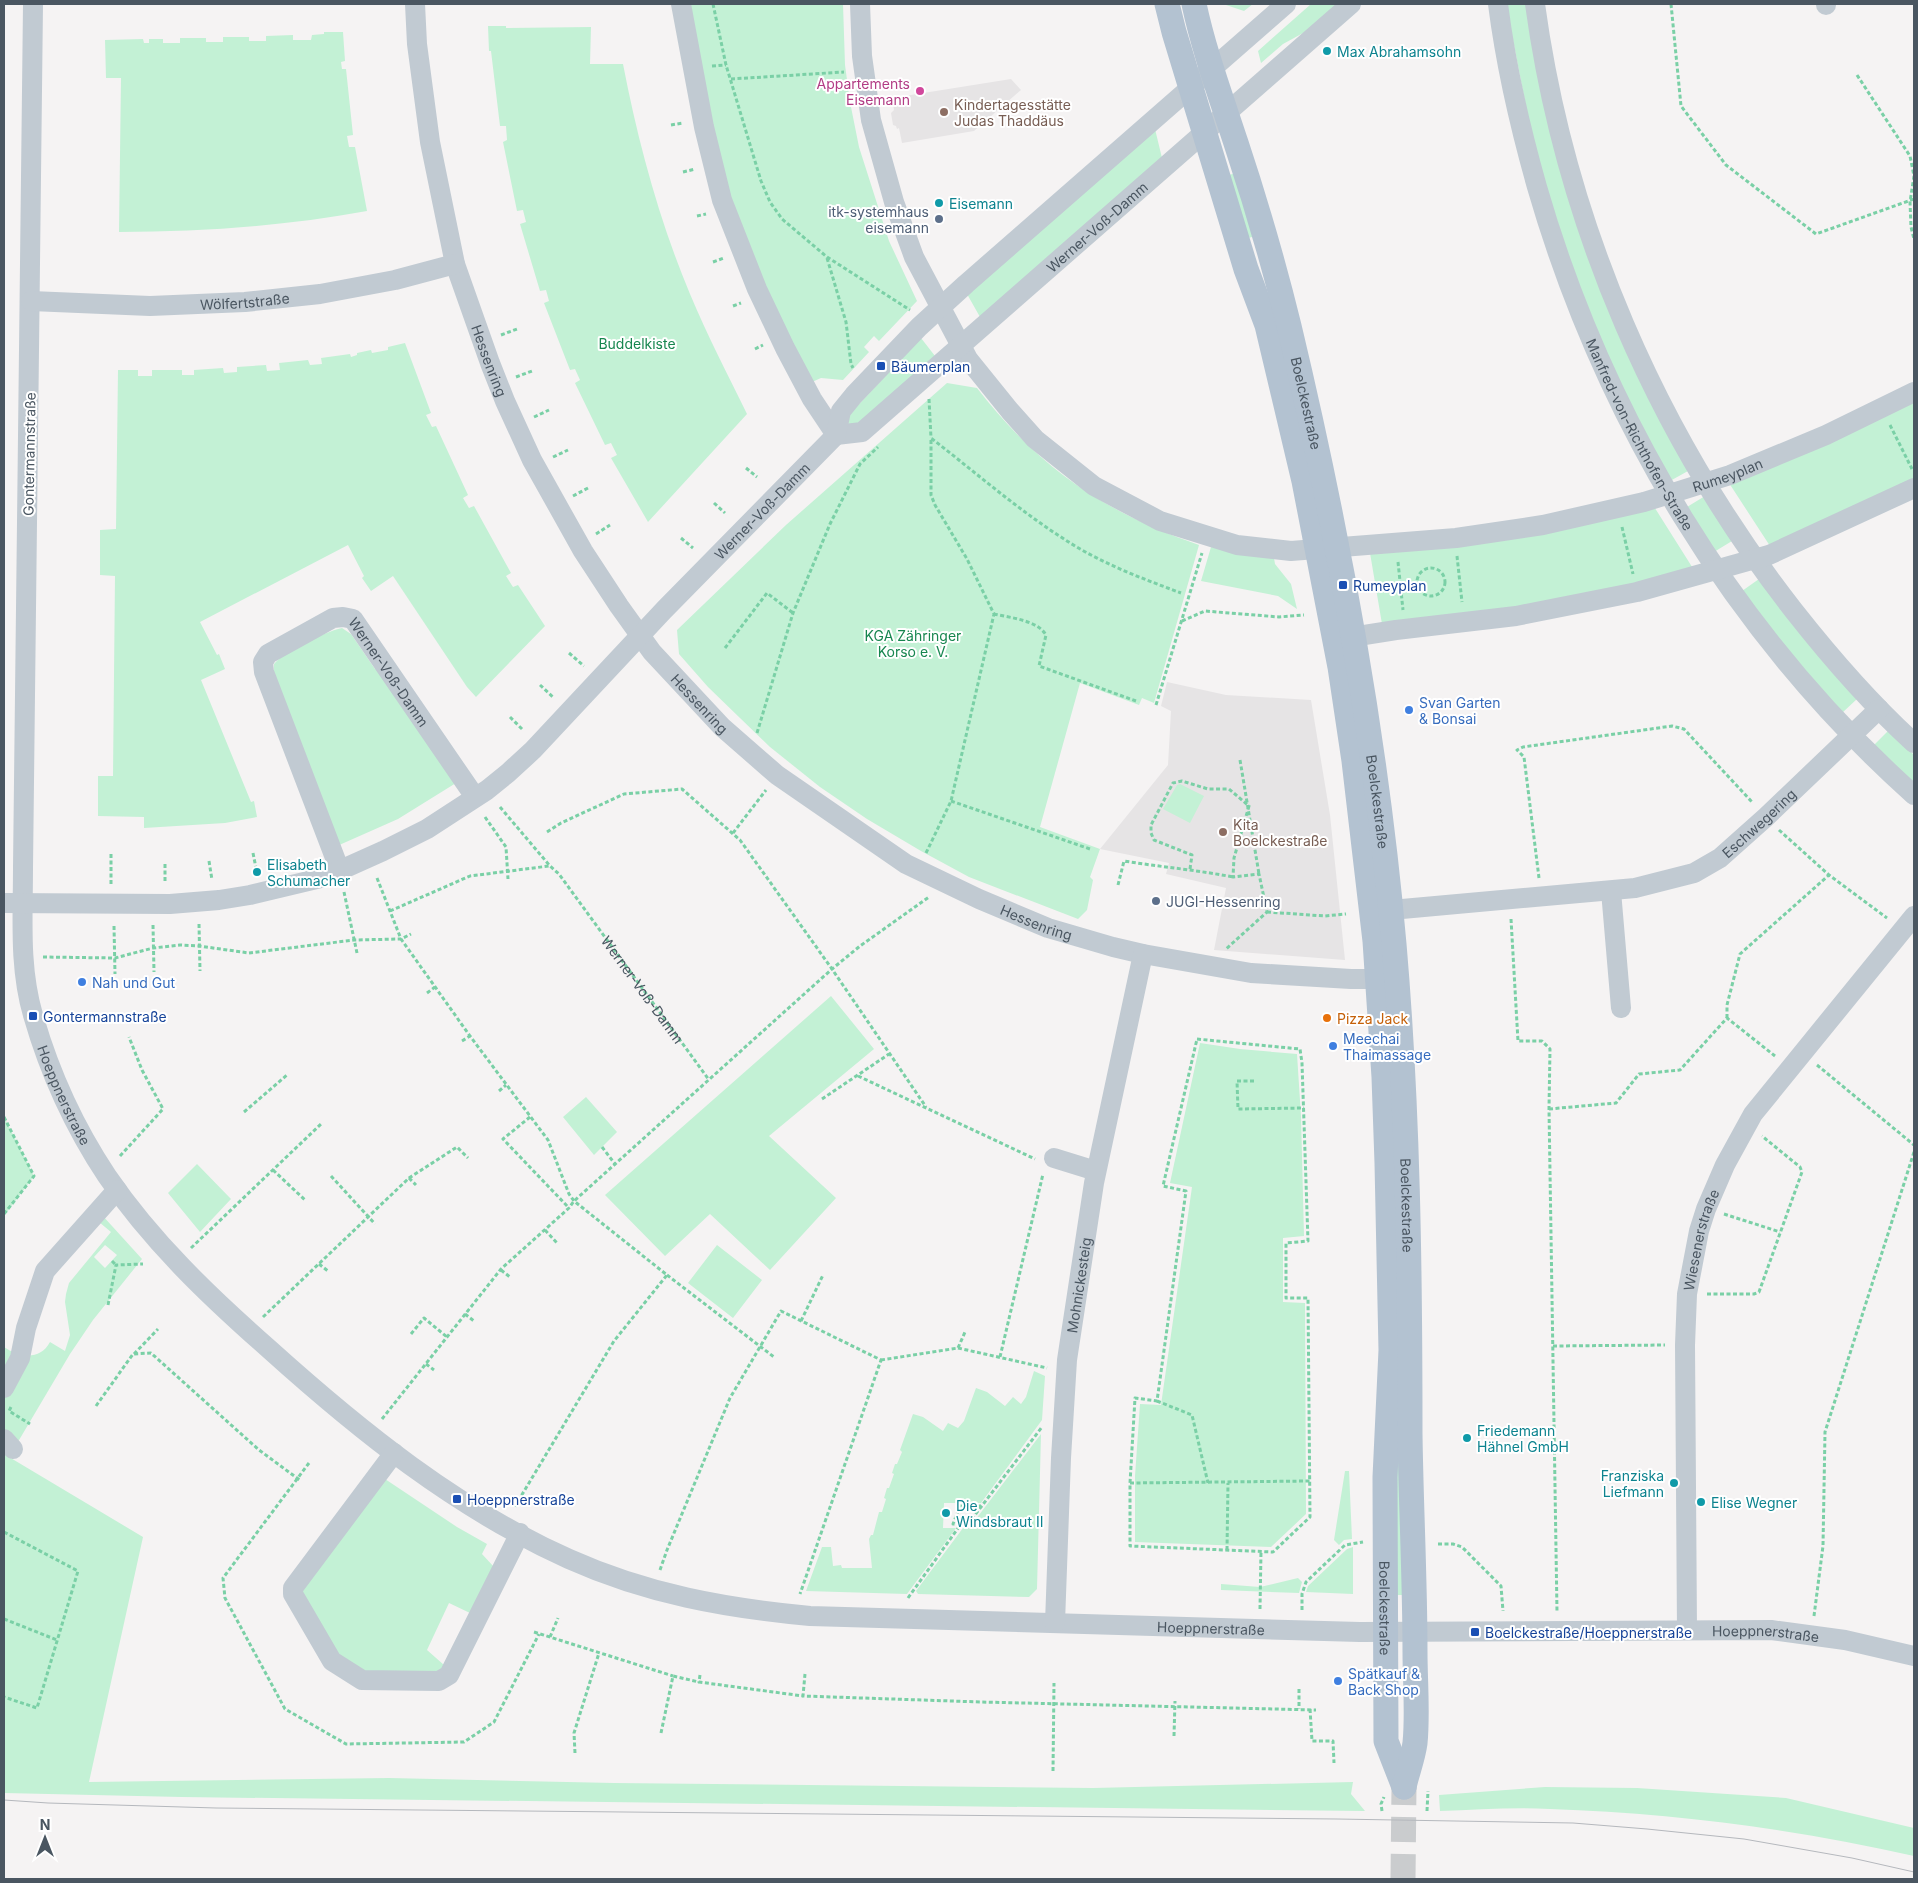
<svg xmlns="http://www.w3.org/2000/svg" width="1918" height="1883" font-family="Inter,sans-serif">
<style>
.education{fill:#e6e4e5}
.green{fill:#c3f1d5;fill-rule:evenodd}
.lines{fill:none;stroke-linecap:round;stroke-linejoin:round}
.major-tunnel{stroke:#caccce;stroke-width:25;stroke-dasharray:25 12;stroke-linecap:butt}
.path{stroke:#7ad0a6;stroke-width:3;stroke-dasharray:4 2.5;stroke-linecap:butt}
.minor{stroke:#c1cad2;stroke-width:20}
.major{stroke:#b3c2d1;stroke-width:25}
.tram{stroke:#b5b8bd;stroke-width:1}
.culture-dot{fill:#0f9aa8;stroke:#fff;stroke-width:2}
.hotel-dot{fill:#d1479c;stroke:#fff;stroke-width:2}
.education-dot{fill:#8d6e63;stroke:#fff;stroke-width:2}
.service-dot{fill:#5c6f8a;stroke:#fff;stroke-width:2}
.transit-dot{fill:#1a4fb4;stroke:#fff;stroke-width:2}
.shop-dot{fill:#3f7fe0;stroke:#fff;stroke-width:2}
.food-dot{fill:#e8710a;stroke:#fff;stroke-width:2}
.labels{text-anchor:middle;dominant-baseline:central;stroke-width:4;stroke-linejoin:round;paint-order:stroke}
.culture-label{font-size:14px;fill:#0d838f;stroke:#fff;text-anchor:start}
.hotel-label{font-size:14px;fill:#b23c85;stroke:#fff;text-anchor:end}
.education-label{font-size:14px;fill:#785e54;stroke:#fff;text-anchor:start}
.service-label{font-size:14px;fill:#4e5e75;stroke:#fff;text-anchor:end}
.street-label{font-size:14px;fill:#4a5661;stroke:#fff}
.park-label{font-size:14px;fill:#17864f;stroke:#fff}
.transit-label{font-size:14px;fill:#164399;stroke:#fff;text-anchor:start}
.shop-label{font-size:14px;fill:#366cbe;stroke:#fff;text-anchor:start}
.food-label{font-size:14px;fill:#c56008;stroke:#fff;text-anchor:start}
</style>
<rect width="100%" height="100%" fill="#f5f3f3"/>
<path class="education" d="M1011 79 1021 90 974 131 902 143 899 128 897 129 896 126 893 125 891 113 894 110 892 98Z
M1167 682 1226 695 1311 700 1330 815 1345 960 1214 950 1226 888 1166 874 1169 863 1100 849 1168 765 1171 711 1161 706Z"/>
<path class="green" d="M687 4H843L845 65 850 102 859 147 889 241 917 301 879 341 874 336 864 347 869 352 843 380 821 378 812 382 779 320 726 188Z
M1223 4H1253L1244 11Z
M1311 4H1337L1305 32 1283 44 1261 63 1258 51Z
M1506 4H1528L1544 98 1688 471 1670 481 1636 419 1582 297 1535 153Z
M488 26H506V28L591 27 590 64H623C638 142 659 220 690 294 707 335 728 375 747 414L648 522 611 458 617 455 611 443 605 445 575 383 580 380 575 369 570 370 544 303 549 301 546 290 540 291 520 224 526 222 523 210 517 211 503 142 507 140 506 126H500L491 51H489Z
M324 32H343L345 61 341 62 342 69H346L353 135 347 136 349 147H355L367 211C285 226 202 232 119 232L121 78H106L105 40 143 39 144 43H149V39H163V43H180V38H206V42H223V37H249V41H266V36L293 35V40H311L312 35 324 34Z
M1155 129 1162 158 980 317 967 294Z
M1236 173 1256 236 1248 238 1229 175Z
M921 338 935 356 856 425 849 426 846 418Z
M405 343 431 413 426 415 432 427 436 426 468 495 463 498 469 508 474 506 511 573 506 576 513 587 518 585 545 626 476 697 467 687 393 576 371 591 362 578 364 576 348 545 200 622 217 655 219 654 225 669 201 680 251 802 254 801 257 817 225 823 144 828V817L98 816V776H113L115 576 100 575V530L116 529 118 370H138V376H152V370H182V375H194V370L223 368 224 373 237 372V367L266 365 267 371 280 370 279 363 308 360 310 365 322 364 321 358 350 354 351 357 357 355V353L371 350 372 353 388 350V347Z
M947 383 977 388C1039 468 1104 512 1199 545L1154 703 1142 698 1139 705 1080 683 1040 827 1100 849 1090 877 1093 880 1087 910 1078 919 969 877 921 851 867 819 820 787 770 747 708 687 679 654 677 630 786 525Z
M1914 399V481L1770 546 1729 483Z
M1705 496 1732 541 1714 552 1687 507Z
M1653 505 1694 570 1568 600 1382 624 1370 553Z
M1211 547 1274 558 1275 564 1291 584 1297 609 1278 596 1201 581Z
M1759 579 1857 699 1842 713 1792 655 1742 591Z
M342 628 351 634 375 669 382 670 456 783 398 819 337 846 274 672V664C287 649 322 633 342 628Z
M1889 730 1914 755V784L1873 746Z
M1180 784 1204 796 1190 823 1163 809 1177 785Z
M831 996 874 1049 769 1136 836 1198 770 1270 710 1214 665 1256 605 1195Z
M1200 1043 1240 1049 1297 1054 1301 1116 1304 1236 1283 1238V1302L1305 1303 1306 1514 1271 1547 1135 1542V1476L1140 1404 1161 1405 1192 1187 1170 1183Z
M586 1097 617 1132 594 1155 563 1117Z
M4 1117 34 1176 4 1216Z
M197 1164 231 1199 200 1232 168 1193Z
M102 1215 142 1259 93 1320 70 1354 9 1457 143 1537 89 1782 389 1778 614 1783 1093 1788 1353 1782 1351 1794 1365 1811 182 1797 4 1793V1347C19 1357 40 1361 50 1342L65 1351 70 1335 65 1302 66 1294 69 1283 111 1232 99 1222ZM105 1245 117 1255 105 1268 94 1257Z
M717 1245 762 1280 733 1318 688 1283Z
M1034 1371 1045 1376 1042 1420 981 1503H944L943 1528H956L907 1594 806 1591 822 1547H831L833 1566 841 1565 842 1568H872L869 1539 871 1535H873L879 1512H882L886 1499 884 1498 887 1488H889L894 1474 892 1473 895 1464H897L902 1452 900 1450 913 1414 923 1417 943 1431 948 1423 958 1428 964 1421 976 1388 987 1392 1005 1406 1013 1397 1021 1404 1026 1397Z
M1041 1434 1037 1589 1029 1597 918 1594 916 1591 963 1528H969Z
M1397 1458H1404L1405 1595H1397Z
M1345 1471H1349L1352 1539 1344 1540 1339 1545 1334 1540Z
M385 1479 457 1527 487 1544 482 1554 494 1567 470 1613 449 1603 427 1650 444 1665 442 1669 434 1673 367 1675 336 1657 303 1594V1589Z
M1353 1547V1594L1306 1592 1308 1586 1347 1549Z
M1298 1578 1302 1582 1299 1593 1221 1590V1584L1260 1587Z
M1545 1787 1637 1788 1786 1798 1914 1828V1856C1795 1829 1672 1813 1550 1809 1513 1807 1476 1810 1440 1811L1439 1795Z"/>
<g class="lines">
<path class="major-tunnel" d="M1403 1879 1404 1787"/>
<g class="path">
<path d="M713 4 726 65 761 181 770 202 782 219 827 257 910 310"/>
<path d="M1671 4 1681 106 1726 165 1816 234 1914 199"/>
<path d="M712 66 726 65"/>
<path d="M1857 75 1910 156 1914 176 1910 202 1911 227 1914 239"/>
<path d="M731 79 844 72"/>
<path d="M671 125 683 123"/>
<path d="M683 172 695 169"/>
<path d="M697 216 706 214"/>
<path d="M827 258 846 322 851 364 853 368"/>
<path d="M713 262 724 258"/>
<path d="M733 306 741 303"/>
<path d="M501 335 517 329"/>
<path d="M755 349 763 345"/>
<path d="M516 377 532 371"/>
<path d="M929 399 931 438"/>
<path d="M534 417 549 410"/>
<path d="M1890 425 1912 469"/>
<path d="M553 457 568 450"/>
<path d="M746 468 757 477"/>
<path d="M573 496 588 488"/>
<path d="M714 503 725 513"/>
<path d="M1622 527 1633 574"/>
<path d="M596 534 610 525"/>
<path d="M681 538 693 548"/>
<path d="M1457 556 1462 602"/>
<path d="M1398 562 1403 610"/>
<circle cx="1431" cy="582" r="14"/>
<path d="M1372 590 1417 584"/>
<path d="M994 614C1011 618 1037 620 1046 635L1039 666 1136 701"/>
<path d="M1182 621 1205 611 1279 617 1304 615"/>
<path d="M725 648 767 593 793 613"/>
<path d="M569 653 584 666"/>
<path d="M540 685 554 698"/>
<path d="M1156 705 1202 553"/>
<path d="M510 717 523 730"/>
<path d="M757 733 793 613 830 524 860 464 878 447"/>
<path d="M1240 760 1259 874"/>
<path d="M951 801 1090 849"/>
<path id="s1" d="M500 807 550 866 559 874 709 1080"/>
<path d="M485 817 506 847 508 879"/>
<path d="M1779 830 1829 875 1887 918"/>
<path d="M547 832 561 823 624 794 682 789 740 840 832 969 926 1107"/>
<path d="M733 833 766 790"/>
<path d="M253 853 257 873"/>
<path d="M926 853 951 801 994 614 967 559 935 505 931 495V438C975 472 1017 509 1064 539 1100 563 1141 578 1181 593"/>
<path d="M209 861 212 880"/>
<path d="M165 864V883"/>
<path d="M1190 869 1192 855 1154 840 1151 833V825L1173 783 1182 781 1208 789H1229L1249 806 1234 858 1233 877 1259 874 1267 912 1226 949"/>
<path d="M377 878 401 939 470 1036 548 1140 569 1194 574 1201 667 1275 614 1341 514 1508"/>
<path d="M1539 878 1524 757 1517 750 1523 747 1672 726 1684 729 1752 802"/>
<path d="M111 884V852"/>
<path d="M1118 885 1124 861C1161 867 1197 870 1233 877"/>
<path d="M344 892 357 953"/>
<path d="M390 911 470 876 549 866"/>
<path d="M1267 912 1325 916 1346 914"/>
<path d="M1511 919 1518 1041H1542L1550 1049 1549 1109 1557 1612"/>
<path d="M199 924 200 971"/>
<path d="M153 925 154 972"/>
<path d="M114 926 115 974"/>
<path d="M43 957 115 958 153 948 180 945 199 946 249 953 354 940 401 939 411 934"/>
<path d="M427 993 435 987"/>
<path d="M1727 1018V1005L1740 954 1829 875"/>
<path d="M1197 1039 1300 1049 1302 1063 1308 1241 1286 1243V1298H1308L1310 1517 1273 1552 1130 1546V1483L1135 1398 1157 1401 1186 1191 1163 1186Z"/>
<path d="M462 1041 470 1036"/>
<path d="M1817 1065 1914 1145"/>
<path d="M858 1076 1035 1159"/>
<path d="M1254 1081H1237L1238 1109 1304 1108"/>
<path d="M499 1091 506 1085"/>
<path d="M822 1099 889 1054"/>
<path d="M1549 1109 1616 1103 1639 1074 1680 1070 1727 1018 1775 1056"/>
<path d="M244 1112 287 1075"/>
<path d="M4 1117 34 1176 4 1214"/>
<path d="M530 1117 503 1139 569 1208"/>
<path d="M602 1147 615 1164"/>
<path d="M120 1156 163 1109 142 1070 129 1037"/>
<path d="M273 1170 305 1200"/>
<path d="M331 1176 375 1224"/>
<path d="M409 1178 416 1185"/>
<path d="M1724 1214 1780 1232"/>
<path d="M545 1230 557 1243"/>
<path d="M191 1248 321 1124"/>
<path d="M112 1261 116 1265"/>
<path d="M319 1264 328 1271"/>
<path d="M501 1270 510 1277"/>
<path d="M667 1275 774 1357"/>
<path d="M1707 1294H1754L1759 1292 1802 1172 1800 1167 1762 1136"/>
<path d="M108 1305 116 1265 143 1264"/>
<path d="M465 1314 474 1321"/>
<path d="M263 1317 409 1178 457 1147 468 1158"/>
<path d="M801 1321 823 1275"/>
<path d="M411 1334 424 1318 447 1337"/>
<path d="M1553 1346 1665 1345"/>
<path d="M958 1348 1047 1368"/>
<path d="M134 1354 158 1329"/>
<path d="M1000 1357 1043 1174"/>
<path d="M881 1360 958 1348 965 1332"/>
<path d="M426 1364 434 1370"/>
<path d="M1157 1401 1192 1415 1208 1483"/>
<path d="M96 1406 133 1354 151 1353 259 1450 301 1481"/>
<path d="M11 1407 9 1411 30 1424"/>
<path d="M382 1419 501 1269 569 1208 574 1201 832 969 860 946 929 897"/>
<path d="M309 1463 223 1578 225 1598 285 1709 346 1744 464 1742 494 1722 539 1634"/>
<path d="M1130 1483 1310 1481"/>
<path d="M961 1524H953L960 1506H981"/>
<path d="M4 1532 78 1571 37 1708 4 1697"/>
<path d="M1438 1544H1453L1462 1547 1501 1586 1503 1611"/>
<path d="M1227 1550 1228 1483"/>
<path d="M660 1570 667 1550 730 1398 781 1311 881 1360 800 1594"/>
<path d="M908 1598 961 1524H968L1042 1427"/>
<path d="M1260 1609 1261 1551"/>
<path d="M1302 1610V1594L1306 1582 1345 1545 1363 1542"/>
<path d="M1814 1616 1823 1546 1825 1432 1914 1152"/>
<path d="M4 1619 57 1640"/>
<path d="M534 1632 673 1676"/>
<path d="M550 1637 558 1618"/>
<path d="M805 1674 803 1696 981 1702 1316 1710"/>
<path d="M700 1675 699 1682 803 1696"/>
<path d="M1299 1689V1709"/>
<path d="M1310 1709 1312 1741H1333L1334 1763"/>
<path d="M661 1733 673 1676 699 1682"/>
<path d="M1174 1736 1175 1701"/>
<path d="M575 1753 574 1733 599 1653"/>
<path d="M1053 1771 1054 1683"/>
<path d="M1382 1811 1381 1804 1384 1797"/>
<path d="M1427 1811 1428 1791"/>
</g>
<g class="minor">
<path id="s2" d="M33 4 23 868C23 918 19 967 33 1015 49 1071 75 1128 107 1176 152 1242 210 1297 269 1349 360 1431 457 1509 569 1559 647 1594 725 1608 810 1616L1360 1632 1771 1630 1845 1640 1914 1656"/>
<path id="s3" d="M415 4 417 44 430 142 455 264 490 363 505 401 532 460 583 551 619 606 652 652 722 727 777 775 906 864 979 899 1048 928 1113 947 1143 954 1251 973 1351 979H1392"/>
<path d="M681 4 704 127 722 200 757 289 785 348 812 399 836 435"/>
<path id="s4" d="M860 4 862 56 871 120 894 202 914 257 968 359 1010 411 1035 439 1094 486 1160 521 1237 545 1291 551 1456 538 1543 525 1644 502 1730 475 1826 435 1914 392"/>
<path id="s5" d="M1498 4C1506 67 1520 127 1537 187 1604 419 1734 634 1914 795"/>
<path d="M1535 4C1565 224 1657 436 1794 611 1831 658 1870 703 1914 743"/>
<path d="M1826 4V5"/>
<path id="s6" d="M31 301 150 306 245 302 320 294 395 280 455 264"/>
<path id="s7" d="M836 435 862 432 1351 4"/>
<path d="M1339 639 1396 630 1516 616 1637 592 1769 555 1914 488"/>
<path id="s8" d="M340 871 264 672 263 662 268 654 333 618 343 617 353 619 475 797"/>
<path d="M1611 891 1621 1008"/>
<path id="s9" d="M4 903 170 904 219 900 250 895 325 877 383 851 427 829 487 790 508 773 533 750 664 610 836 435 841 411 854 395 919 327 966 284 1286 4"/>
<path id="s10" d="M1391 910 1635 888 1694 873 1720 858 1766 817 1879 709"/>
<path d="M1054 1158 1096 1171"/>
<path d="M4 1388 20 1358 26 1328 45 1271 117 1190"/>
<path d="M4 1439 13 1449"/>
<path d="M394 1453 293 1588V1594L332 1661 362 1680 439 1681 449 1675 520 1533"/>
<path id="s11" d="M1055 1623 1061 1458 1067 1360 1094 1183 1143 954"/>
<path id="s12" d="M1687 1630 1685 1345 1687 1294 1699 1231 1706 1209 1725 1165 1753 1114 1914 916"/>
</g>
<g class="major">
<path id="s13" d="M1167 4 1174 32 1246 269 1267 325 1304 481 1340 667 1354 761 1375 941 1384 1077 1387 1163 1391 1350 1385 1477 1386 1741 1404 1787"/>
<path id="s14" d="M1194 4C1204 51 1221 97 1236 143 1256 203 1274 265 1289 326 1337 527 1376 738 1394 944 1408 1107 1410 1271 1410 1434 1411 1507 1415 1579 1415 1652 1415 1682 1418 1713 1415 1743 1413 1758 1407 1773 1404 1787"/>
</g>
<path class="tram" d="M4 1800 48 1803 216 1808 1337 1819 1573 1823 1647 1829 1744 1839 1852 1858 1914 1872"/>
</g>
<g class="culture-dot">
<circle cx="1327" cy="51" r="5"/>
<circle cx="939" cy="203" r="5"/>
<circle cx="257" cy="872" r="5"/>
<circle cx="1467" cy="1438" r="5"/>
<circle cx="1674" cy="1483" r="5"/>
<circle cx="1701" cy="1502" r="5"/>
<circle cx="946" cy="1513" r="5"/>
</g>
<circle class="hotel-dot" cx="920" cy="91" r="5"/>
<g class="education-dot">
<circle cx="944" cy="112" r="5"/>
<circle cx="1223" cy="832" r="5"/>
</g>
<g class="service-dot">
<circle cx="939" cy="219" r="5"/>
<circle cx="1156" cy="901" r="5"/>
</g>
<g class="transit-dot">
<rect x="876" y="361" width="10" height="10" rx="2.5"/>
<rect x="1338" y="580" width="10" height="10" rx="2.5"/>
<rect x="28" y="1011" width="10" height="10" rx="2.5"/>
<rect x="452" y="1494" width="10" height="10" rx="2.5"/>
<rect x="1470" y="1627" width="10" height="10" rx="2.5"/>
</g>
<g class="shop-dot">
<circle cx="1409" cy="710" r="5"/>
<circle cx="82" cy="982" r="5"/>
<circle cx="1333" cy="1046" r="5"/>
<circle cx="1338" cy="1681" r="5"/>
</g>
<circle class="food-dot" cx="1327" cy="1018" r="5"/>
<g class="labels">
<g class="culture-label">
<text x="1337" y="51">Max Abrahamsohn</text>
<text x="949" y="203">Eisemann</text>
<text x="267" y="864">Elisabeth<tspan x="267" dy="16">Schumacher</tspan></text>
<text x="1477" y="1430">Friedemann<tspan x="1477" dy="16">Hähnel GmbH</tspan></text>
<text x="1664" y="1475" text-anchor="end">Franziska<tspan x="1664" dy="16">Liefmann</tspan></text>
<text x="1711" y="1502">Elise Wegner</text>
<text x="956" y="1505">Die<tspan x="956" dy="16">Windsbraut II</tspan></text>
</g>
<g class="hotel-label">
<text x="910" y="83">Appartements<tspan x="910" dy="16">Eisemann</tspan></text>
</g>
<g class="education-label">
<text x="954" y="104">Kindertagesstätte<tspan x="954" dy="16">Judas Thaddäus</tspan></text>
<text x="1233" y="824">Kita<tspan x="1233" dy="16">Boelckestraße</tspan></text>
</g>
<g class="service-label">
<text x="929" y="211">itk-systemhaus<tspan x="929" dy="16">eisemann</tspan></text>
<text x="1166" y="901" text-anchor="start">JUGI-Hessenring</text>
</g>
<g class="street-label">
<text stroke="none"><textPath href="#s7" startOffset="338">Werner-Voß-Damm</textPath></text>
<text stroke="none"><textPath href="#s6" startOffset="214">Wölfertstraße</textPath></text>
<text stroke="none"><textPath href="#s3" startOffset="366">Hessenring</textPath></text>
<text stroke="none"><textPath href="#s14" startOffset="415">Boelckestraße</textPath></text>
<text stroke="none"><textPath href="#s5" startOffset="456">Manfred-von-Richthofen-Straße</textPath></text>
<text transform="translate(29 454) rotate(-89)">Gontermannstraße</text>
<text stroke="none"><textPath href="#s4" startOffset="1210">Rumeyplan</textPath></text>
<text stroke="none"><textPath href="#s9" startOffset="900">Werner-Voß-Damm</textPath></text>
<text stroke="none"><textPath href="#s8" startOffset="391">Werner-Voß-Damm</textPath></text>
<text stroke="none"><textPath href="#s3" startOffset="771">Hessenring</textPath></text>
<text stroke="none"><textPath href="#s14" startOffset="820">Boelckestraße</textPath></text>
<text stroke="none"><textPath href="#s10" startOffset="388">Eschwegering</textPath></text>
<text stroke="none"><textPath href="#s3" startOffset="1176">Hessenring</textPath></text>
<text stroke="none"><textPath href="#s1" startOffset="232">Werner-Voß-Damm</textPath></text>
<text stroke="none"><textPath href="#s2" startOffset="1098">Hoeppnerstraße</textPath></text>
<text stroke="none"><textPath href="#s14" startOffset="1225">Boelckestraße</textPath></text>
<text stroke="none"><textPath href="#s12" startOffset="392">Wiesenerstraße</textPath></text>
<text stroke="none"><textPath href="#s11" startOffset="339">Mohnickesteig</textPath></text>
<text stroke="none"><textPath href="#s13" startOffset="1630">Boelckestraße</textPath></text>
<text stroke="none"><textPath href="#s2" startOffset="2445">Hoeppnerstraße</textPath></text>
<text stroke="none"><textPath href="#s2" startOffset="3000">Hoeppnerstraße</textPath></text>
</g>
<g class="park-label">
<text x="637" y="343">Buddelkiste</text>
<text x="913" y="635">KGA Zähringer<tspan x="913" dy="16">Korso e. V.</tspan></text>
</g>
<g class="transit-label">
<text x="891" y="366">Bäumerplan</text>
<text x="1353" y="585">Rumeyplan</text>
<text x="43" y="1016">Gontermannstraße</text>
<text x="467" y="1499">Hoeppnerstraße</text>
<text x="1485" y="1632">Boelckestraße/Hoeppnerstraße</text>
</g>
<g class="shop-label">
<text x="1419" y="702">Svan Garten<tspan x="1419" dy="16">&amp; Bonsai</tspan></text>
<text x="92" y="982">Nah und Gut</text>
<text x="1343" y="1038">Meechai<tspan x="1343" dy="16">Thaimassage</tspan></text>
<text x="1348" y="1673">Spätkauf &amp;<tspan x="1348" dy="16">Back Shop</tspan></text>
</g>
<g class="food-label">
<text x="1337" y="1018">Pizza Jack</text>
</g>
</g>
<rect width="1918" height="1883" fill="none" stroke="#4a5661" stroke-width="10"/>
<g transform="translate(45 1838)" stroke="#ffffff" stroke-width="4" paint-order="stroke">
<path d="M0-4L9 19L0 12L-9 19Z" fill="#4a5661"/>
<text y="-8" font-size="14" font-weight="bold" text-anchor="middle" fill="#4a5661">N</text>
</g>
</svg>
